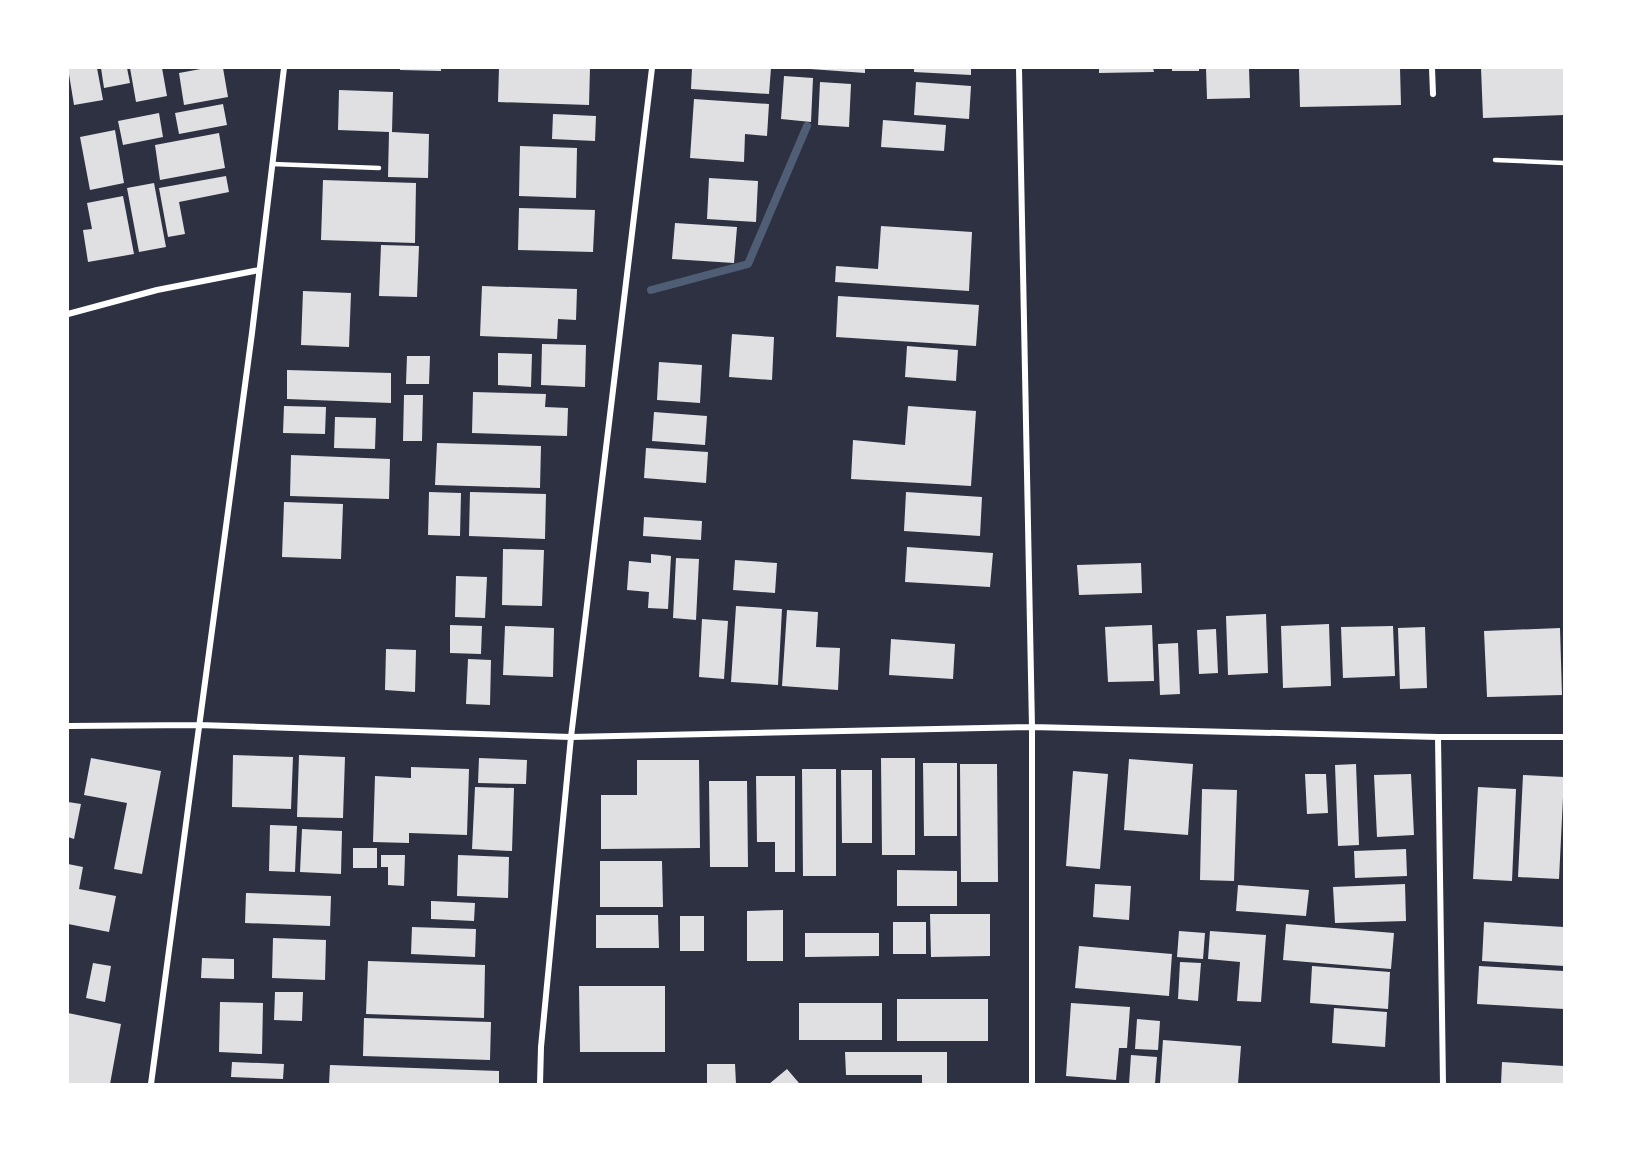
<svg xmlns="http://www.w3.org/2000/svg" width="1632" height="1152" font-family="Quicksand,sans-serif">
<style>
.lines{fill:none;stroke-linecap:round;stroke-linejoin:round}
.stream{stroke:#4f5d75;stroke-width:8}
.building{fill:#e0e0e3}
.service{stroke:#fff;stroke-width:4.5}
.minor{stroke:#fff;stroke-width:6}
</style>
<rect width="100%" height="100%" fill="#2d3142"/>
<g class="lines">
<path class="stream" d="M651 290 748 264 807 126"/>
</g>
<path class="building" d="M68 68H97L103 100 74 105Z
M101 68H127L130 83 104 88Z
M130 68H162L167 96 136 102Z
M206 68H223L228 97 184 105 179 73Z
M400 68H441V71L400 70Z
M499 68H590L589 105 498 102Z
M692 68H771L769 94 691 89Z
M810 68H865V73L810 69Z
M914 68H971V75L914 72Z
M1099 68H1153L1154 72 1099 73Z
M1172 68H1199V71H1172Z
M1206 68H1249L1250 98 1207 99Z
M1299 68H1400L1401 105 1300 107Z
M1481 68H1564V115L1483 118Z
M784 76 813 78 811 122 781 119Z
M820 82 851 84 849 127 818 125Z
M916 82 971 86 969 119 914 115Z
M339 90 393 92 392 132 429 134 428 178 388 177 389 132 338 130Z
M694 99 769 104 767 136 745 134 744 162 690 158Z
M223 104 227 125 179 134 175 113Z
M159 113 163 137 123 145 118 121Z
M553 114 596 116 595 141 552 139Z
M883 120 946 125 944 151 881 147Z
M115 130 124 183 90 190 80 137Z
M219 133 225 168 160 180 155 145Z
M520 146 577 148 576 198 519 196Z
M226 176 229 192 179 202 185 234 168 237 159 188Z
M709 178 758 181 756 222 707 219Z
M323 180 416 183 415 243 321 240Z
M154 183 166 247 139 252 127 188Z
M123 196 134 254 88 262 83 230 92 229 87 203Z
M519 208 595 210 593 252 518 250Z
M675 223 737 227 734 263 672 259Z
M881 226 972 232 969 291 835 282 836 266 878 269Z
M381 245 419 246 417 297 379 296Z
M482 286 577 289 576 320 558 319 557 339 480 336Z
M303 291 351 293 349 347 301 345Z
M838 296 979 305 976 346 836 337Z
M732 334 774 337 772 380 729 377Z
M542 344 586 345 585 387 541 385Z
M907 346 958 350 956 381 905 377Z
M498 353 532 354 531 387 498 385Z
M407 356H430L429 384H406Z
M659 362 702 365 700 403 657 400Z
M287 370 391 373V403L287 399Z
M473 392 546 394 545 407 568 408 567 436 472 433Z
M404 395H423L422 441H403Z
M284 406 326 407 325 434 283 433Z
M908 406 976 411 971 486 851 479 853 440 905 445Z
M654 412 707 416 705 445 652 441Z
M335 417 376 418 375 449 334 448Z
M437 443 541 446 540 488 435 485Z
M646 448 708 452 706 483 644 478Z
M291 455 390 459 389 499 290 496Z
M429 492 461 493 460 536 428 535Z
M470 492 546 494 545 539 469 536Z
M906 492 982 497 980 536 904 531Z
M284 502 343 504 341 559 282 557Z
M644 517 702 521 701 540 643 536Z
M907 547 993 553 990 587 905 582Z
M503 549 544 550 542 606 502 605Z
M651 554 671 556 668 609 648 608 649 592 627 590 629 561 651 563Z
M676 558 699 559 696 620 673 618Z
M735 560 777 563 775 593 733 590Z
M1141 563 1142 593 1079 595 1077 565Z
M456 576 487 577 485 618 455 617Z
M736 606 782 609 778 685 731 682Z
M787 610 818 612 816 647 840 648 838 690 782 686Z
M1266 614 1268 673 1228 675 1226 616Z
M702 619 728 621 724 679 699 677Z
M1329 624 1331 686 1283 688 1281 626Z
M450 625 482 626 481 654 450 653Z
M1152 625 1154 681 1108 682 1105 627Z
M505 626 554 628 553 677 503 675Z
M1393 626 1395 676 1343 678 1341 627Z
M1425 627 1427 688 1400 689 1398 628Z
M1560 628 1562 695 1487 697 1484 631Z
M1216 629 1218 673 1199 674 1197 630Z
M891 639 955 644 953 679 889 675Z
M1178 643 1180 694 1160 695 1158 644Z
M386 649 416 650 415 692 385 690Z
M468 659 491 660 490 705 466 704Z
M233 755 293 757 291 809 232 807Z
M299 755 345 757 343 818 297 817Z
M91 758 161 771 142 874 114 869 127 803 84 795Z
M479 758 527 760 526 784 478 783Z
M881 758H915V855H882Z
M1129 759 1193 764 1188 835 1124 830Z
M637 760H699L700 848 601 849V795H637Z
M923 763H957V836H924Z
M960 764H997L998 882H961Z
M1356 764 1359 845 1338 846 1335 765Z
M411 767 469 769 467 835 409 833V843L373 842 375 776 411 778Z
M802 769H836V876H803Z
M841 770H872V843H842Z
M1073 771 1108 774 1100 869 1066 866Z
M1305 774H1326L1328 813 1307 814Z
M1411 774 1414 835 1377 837 1374 775Z
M1523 775 1564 777 1559 879 1518 877Z
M756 776H795V872H775V842H757Z
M709 781H747L748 867H710Z
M475 787 514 788 512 851 472 849Z
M1478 787 1516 789 1512 881 1473 879Z
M1202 789 1237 790 1234 881 1200 880Z
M68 802 81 804 74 839 68 837Z
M270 825 297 826 295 872 269 871Z
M302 829 342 831 341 874 300 872Z
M353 848H377V868H353Z
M1406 849 1407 876 1355 878 1354 851Z
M381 855H405L404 886 388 885V867H381Z
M458 855 509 857 508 898 457 896Z
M600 861H662L663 907H600Z
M68 864 83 867 79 889 116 896 109 932 68 924Z
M897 870 957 871V906H897Z
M1095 884 1131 886 1129 920 1093 917Z
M1405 884 1406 921 1335 923 1333 887Z
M1238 885 1309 890 1306 916 1236 911Z
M246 893 331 896 330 926 245 923Z
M431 901 475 903 474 921 431 919Z
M783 910V961H747V911Z
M930 914H990V956L931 957Z
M596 915H658L659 948H596Z
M680 916H704V951H680Z
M893 922H926V954H893Z
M1484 922 1564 927V966L1482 961Z
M1286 924 1394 933 1391 969 1283 960Z
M412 927 476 929 475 957 411 954Z
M1179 931 1205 933 1203 959 1177 957Z
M1210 931 1266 935 1261 1002 1237 1001 1240 962 1208 959Z
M805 933H879V956L805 957Z
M273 938 326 940 325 980 272 978Z
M1079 946 1172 954 1169 996 1075 988Z
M202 958 234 959V979L201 978Z
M368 961 485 965 484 1018 366 1014Z
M1180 962 1201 963 1198 1001 1178 999Z
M93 963 111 966 105 1002 86 998Z
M1312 966 1390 972 1388 1009 1310 1003Z
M1479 966 1564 971V1009L1477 1004Z
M579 986H665V1052H580Z
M275 992H303L302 1021 274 1020Z
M897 999H988V1041H897Z
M220 1002 263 1003 262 1054 219 1052Z
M799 1003H882V1040H799Z
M1071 1003 1130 1007 1127 1048H1119L1116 1080 1066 1076Z
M1334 1008 1387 1012 1385 1047 1332 1043Z
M68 1013 121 1024 110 1084H68Z
M364 1018 491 1022 490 1060 363 1056Z
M1137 1019 1160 1021 1158 1050 1135 1049Z
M1163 1040 1241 1046 1238 1084H1160Z
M845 1052H947V1084H922V1075H846Z
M1131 1055 1157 1057 1155 1084H1129Z
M232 1062 284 1064 283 1079 231 1077Z
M1502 1062 1564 1066V1084H1501Z
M707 1064H735L736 1084H707Z
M330 1065 499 1071V1084H329Z
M787 1069 799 1083 797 1084H769Z"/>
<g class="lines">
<path class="service" d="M1495 160 1564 163
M272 164 379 168"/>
<path class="minor" d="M1019 68 1032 727V1084
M1432 68 1433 94
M68 314 157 290 259 270
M68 726 198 725 571 737 1032 727 1438 737H1564
M1438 737 1443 1084
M151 1084 252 333 284 68
M540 1084 541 1047 571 737 652 68"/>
</g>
<rect width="1632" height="1152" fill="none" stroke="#ffffff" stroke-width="138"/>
</svg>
